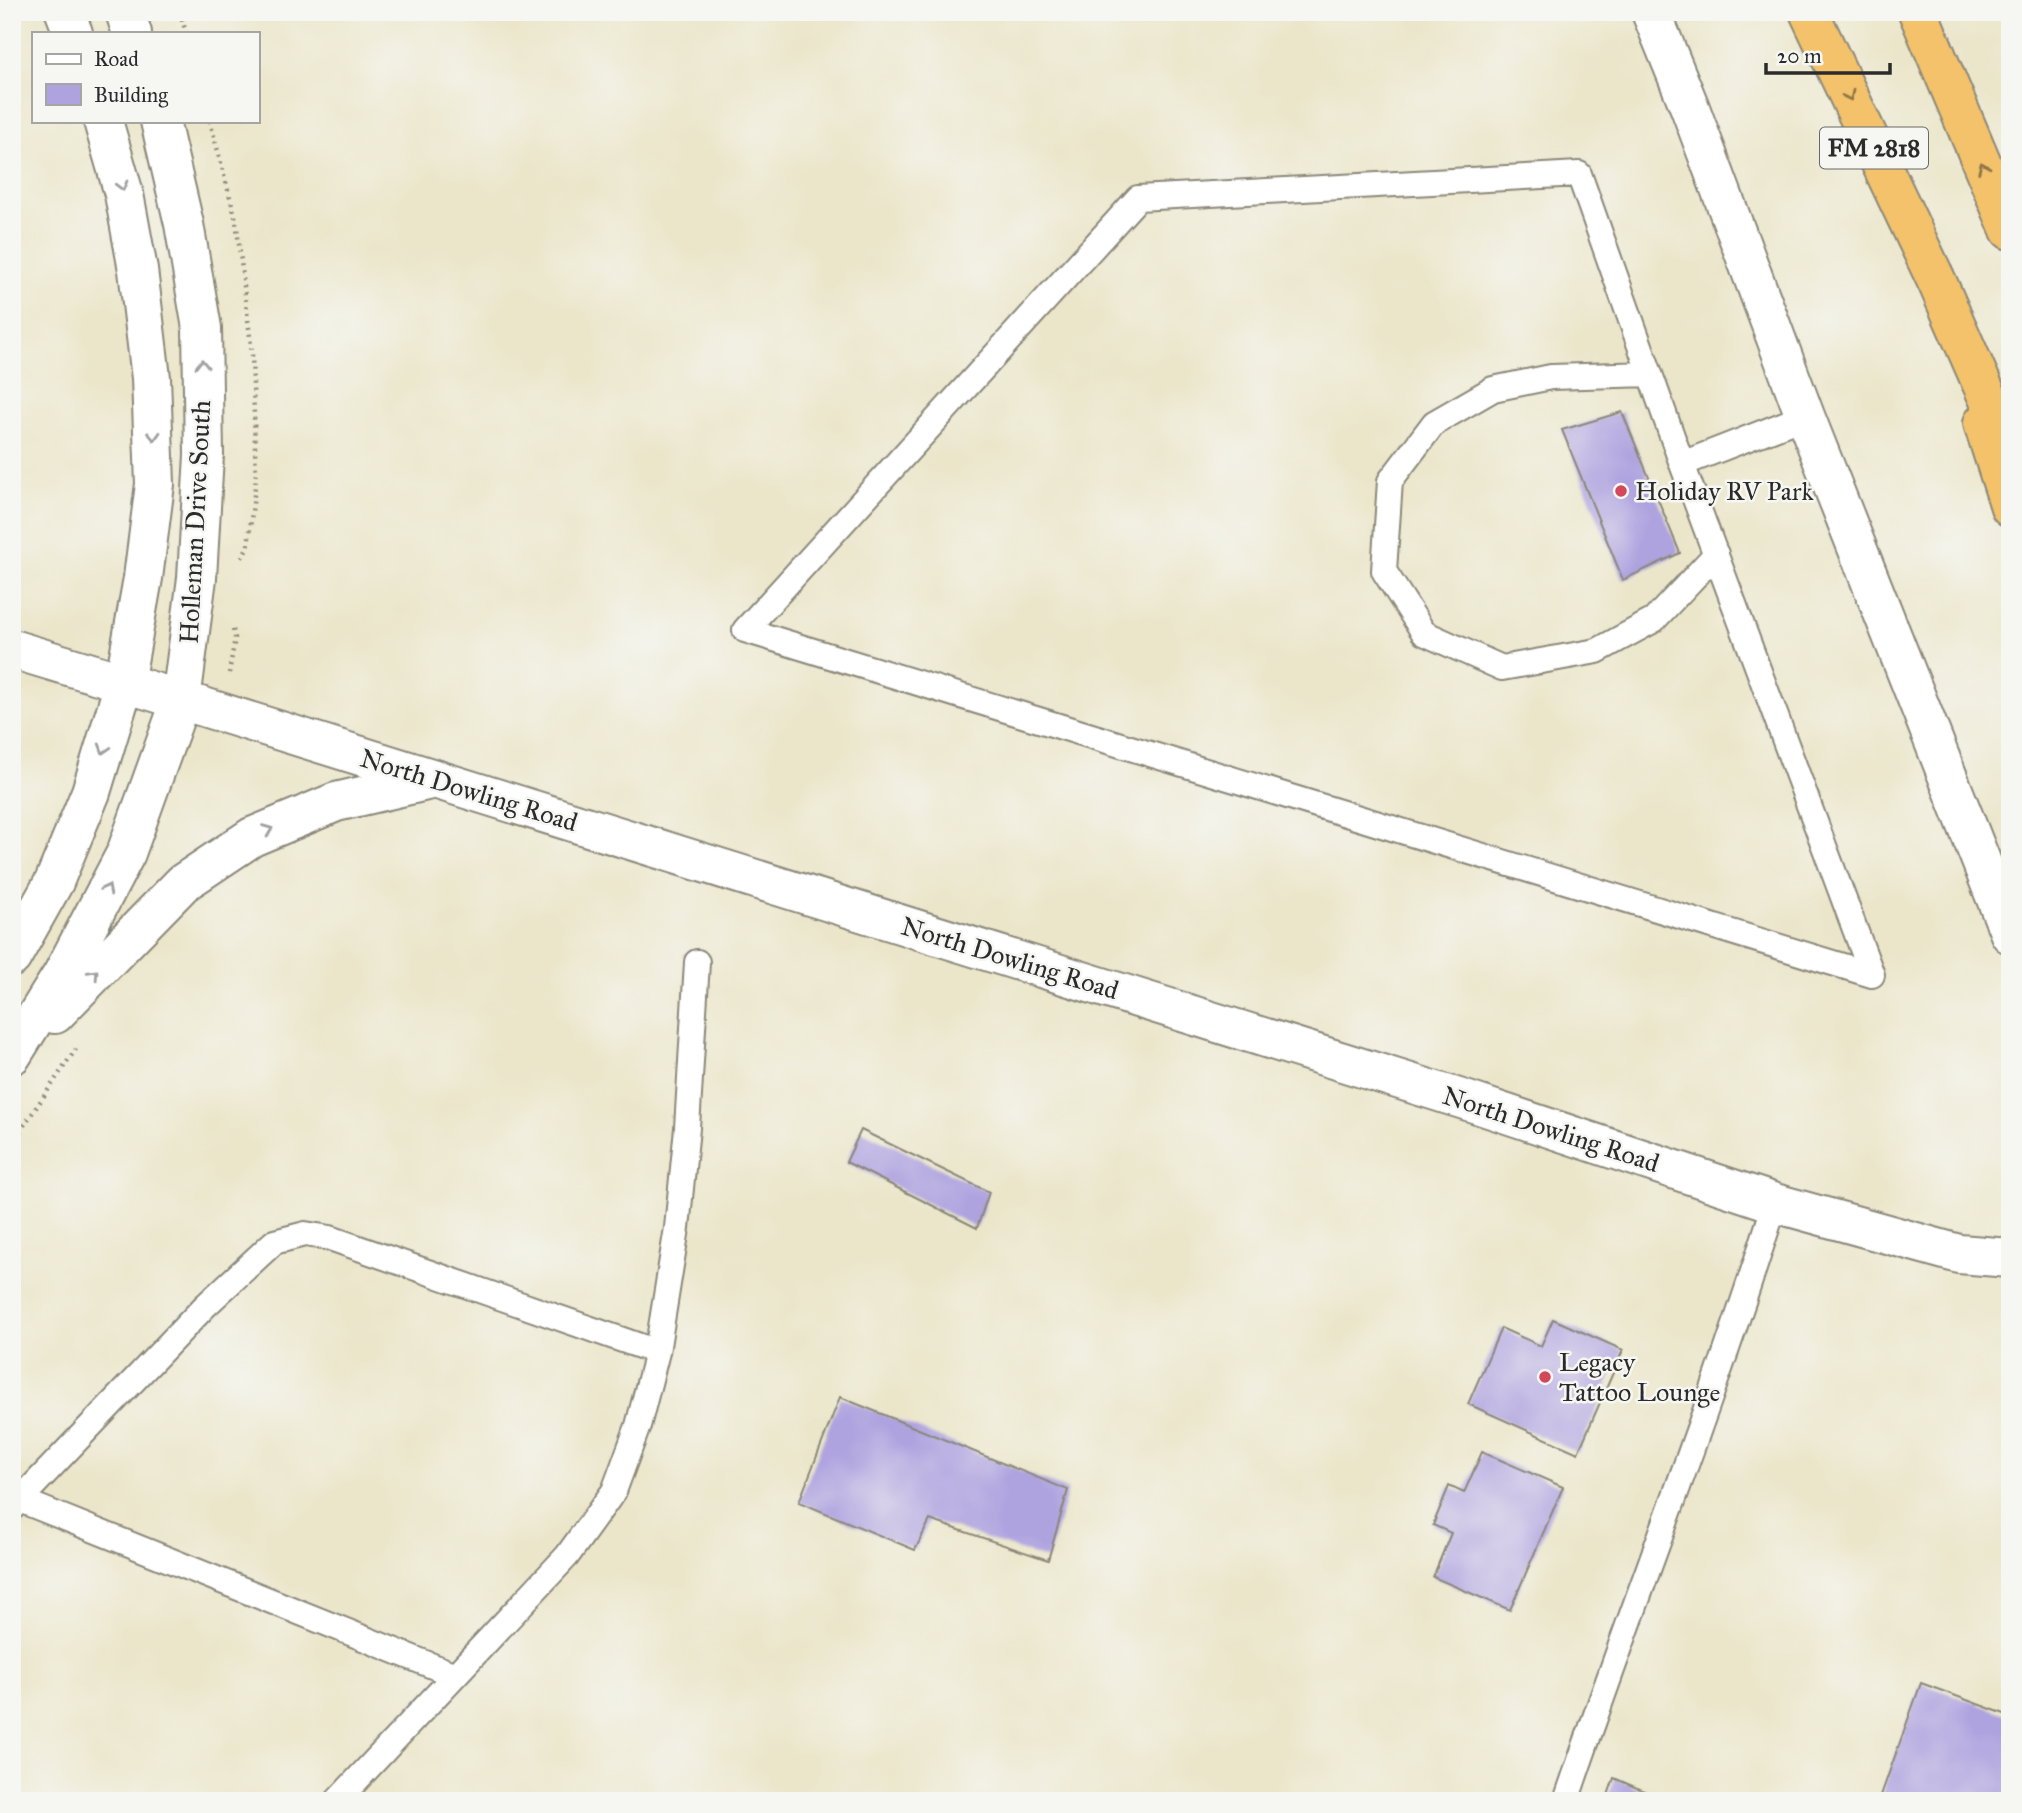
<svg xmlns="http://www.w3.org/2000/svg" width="2022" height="1813" font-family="'IM FELL Great Primer',serif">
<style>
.building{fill:#aea2df}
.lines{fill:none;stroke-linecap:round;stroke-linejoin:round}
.service-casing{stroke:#8b887a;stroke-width:28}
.minor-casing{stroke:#8b887a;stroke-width:42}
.tertiary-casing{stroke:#8b887a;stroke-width:42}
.trunk-casing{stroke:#8b887a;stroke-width:42}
.path{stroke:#8b887a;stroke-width:4.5;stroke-dasharray:2 5;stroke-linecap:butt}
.service{stroke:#fff;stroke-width:24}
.minor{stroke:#fff;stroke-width:38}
.tertiary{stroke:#fff;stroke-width:38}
.trunk{stroke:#f3c26a;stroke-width:38}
.oneway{stroke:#8f764a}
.oneway2{stroke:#a0a0a0}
.poi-dot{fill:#d1495b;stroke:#f6f6f2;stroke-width:2.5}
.labels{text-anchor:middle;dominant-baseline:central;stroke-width:5;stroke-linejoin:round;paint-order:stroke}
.shield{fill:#f6f6f2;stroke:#686867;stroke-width:2}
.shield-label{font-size:24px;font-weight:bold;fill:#2b2b2b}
.poi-label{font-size:26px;fill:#2b2b2b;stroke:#f6f6f2;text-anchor:start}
.street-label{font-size:26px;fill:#2b2b2b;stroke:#f6f6f2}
</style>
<rect width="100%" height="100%" fill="#f6f6f2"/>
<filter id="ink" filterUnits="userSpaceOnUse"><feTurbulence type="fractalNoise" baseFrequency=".0143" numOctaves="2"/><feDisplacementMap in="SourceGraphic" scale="14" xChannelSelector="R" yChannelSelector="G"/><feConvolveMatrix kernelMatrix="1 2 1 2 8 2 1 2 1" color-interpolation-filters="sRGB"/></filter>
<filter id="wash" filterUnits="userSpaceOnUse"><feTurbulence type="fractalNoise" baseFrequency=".00686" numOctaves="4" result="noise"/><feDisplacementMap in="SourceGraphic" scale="28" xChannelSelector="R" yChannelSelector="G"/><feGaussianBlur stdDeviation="1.57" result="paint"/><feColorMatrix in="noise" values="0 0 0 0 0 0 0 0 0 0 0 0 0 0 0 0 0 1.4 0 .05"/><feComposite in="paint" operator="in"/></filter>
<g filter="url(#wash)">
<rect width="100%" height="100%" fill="#ebe6ca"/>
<g id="blocks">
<path class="building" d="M1622 412 1680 553 1623 580 1562 430Z
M861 1130 989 1192 977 1228 846 1162Z
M1553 1319 1623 1350 1578 1453 1468 1404 1501 1328 1541 1346Z
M840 1397 1068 1490 1048 1560 930 1520 915 1550 799 1502Z
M1482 1452 1563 1487 1510 1610 1433 1577 1451 1533 1433 1525 1449 1486 1464 1493Z
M1921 1683 2010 1716V1801H1879Z
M1614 1778 1667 1801H1606Z"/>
</g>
</g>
<g filter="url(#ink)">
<use href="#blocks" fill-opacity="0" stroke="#8b887a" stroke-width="2"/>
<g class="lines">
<defs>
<path id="service" d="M1650 374 1551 377 1493 389 1434 423 1390 481 1384 571 1424 633 1502 668 1597 651 1654 620 1716 554
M1682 464 1872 975 745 630 1138 198 1579 174 1682 464 1805 416
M657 1352 677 1228 687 1128 697 962
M20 1500 455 1675
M12 1508 205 1306 274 1242 305 1234 330 1238 657 1352 638 1426 614 1491 567 1556 337 1801
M1566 1801C1634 1601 1712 1405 1775 1203"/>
<path id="minor" d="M1651 12 1690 108 1805 416 2010 934
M181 700 1468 1101 1775 1203 1959 1254 2010 1258"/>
<path id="tertiary" d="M65 12 73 33
M125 12 132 33
M12 649 181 700
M12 957 54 882 91 792 124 684 143 578 155 484 151 378 138 270 124 194 103 121
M55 1014 183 883 252 837 336 802 435 779
M12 1055 62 975 126 853 181 700 197 578 204 455 202 328 184 224 160 121"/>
<path id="trunk" d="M1809 12 1938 284 2010 448
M1918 12 2010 230
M1983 423 2010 507"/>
</defs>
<use href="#service" class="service-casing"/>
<use href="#minor" class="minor-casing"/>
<use href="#tertiary" class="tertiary-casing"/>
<use href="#trunk" class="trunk-casing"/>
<path class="path" d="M180 12 186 33
M210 121 236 220 252 353 256 478 248 546 240 561
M229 673 235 638 233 629
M12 1143 76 1049"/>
<use href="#service" class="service"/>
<use href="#minor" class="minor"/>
<use href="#tertiary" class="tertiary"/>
<use href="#trunk" class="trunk"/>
</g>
<defs><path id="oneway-chevron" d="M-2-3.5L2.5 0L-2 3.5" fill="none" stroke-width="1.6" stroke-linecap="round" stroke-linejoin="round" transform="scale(1.75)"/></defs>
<g class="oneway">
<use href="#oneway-chevron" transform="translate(1849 96) rotate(65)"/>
<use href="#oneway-chevron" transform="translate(1983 167) rotate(-113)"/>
</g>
<g class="oneway2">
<use href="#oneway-chevron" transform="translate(122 186) rotate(75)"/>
<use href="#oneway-chevron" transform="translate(202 364) rotate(-91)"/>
<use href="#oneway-chevron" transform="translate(154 436) rotate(88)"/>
<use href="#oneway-chevron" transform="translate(104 749) rotate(107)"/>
<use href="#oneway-chevron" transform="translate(268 830) rotate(-22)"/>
<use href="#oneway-chevron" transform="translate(107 889) rotate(-62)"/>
<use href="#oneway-chevron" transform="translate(94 974) rotate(-46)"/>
</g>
</g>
<g class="poi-dot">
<circle cx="1621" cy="491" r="7"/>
<circle cx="1545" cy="1377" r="7"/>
</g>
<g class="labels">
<rect class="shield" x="1820" y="127.5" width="108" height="41" rx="5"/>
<g class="shield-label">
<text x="1874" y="148">FM 2818</text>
</g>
<g class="poi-label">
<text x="1635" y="491">Holiday RV Park</text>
<text x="1559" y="1362">Legacy<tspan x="1559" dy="30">Tattoo Lounge</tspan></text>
</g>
<g class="street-label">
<text transform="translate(195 522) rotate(-87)">Holleman Drive South</text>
<text transform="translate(469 790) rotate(17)">North Dowling Road</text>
<text transform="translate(1010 958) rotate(17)">North Dowling Road</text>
<text transform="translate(1551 1129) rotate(18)">North Dowling Road</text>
</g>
</g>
<rect width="2022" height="1813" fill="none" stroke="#f6f6f2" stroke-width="42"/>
<rect x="32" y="32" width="228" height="91" fill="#f6f6f2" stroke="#a5a5a2" stroke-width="2"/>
<rect x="46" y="54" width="35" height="10" fill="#ffffff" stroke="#a5a5a2" stroke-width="2"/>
<text x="94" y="66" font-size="21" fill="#2b2b2b">Road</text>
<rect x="46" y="84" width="35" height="21" fill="#aea2df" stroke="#a5a5a2" stroke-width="2"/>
<text x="94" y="102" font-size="21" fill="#2b2b2b">Building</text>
<path d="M1766 63v10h124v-10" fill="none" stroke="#2b2b2b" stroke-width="3.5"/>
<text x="1777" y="63" font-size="21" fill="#2b2b2b" stroke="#f6f6f2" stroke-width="5" paint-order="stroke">20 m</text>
</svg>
